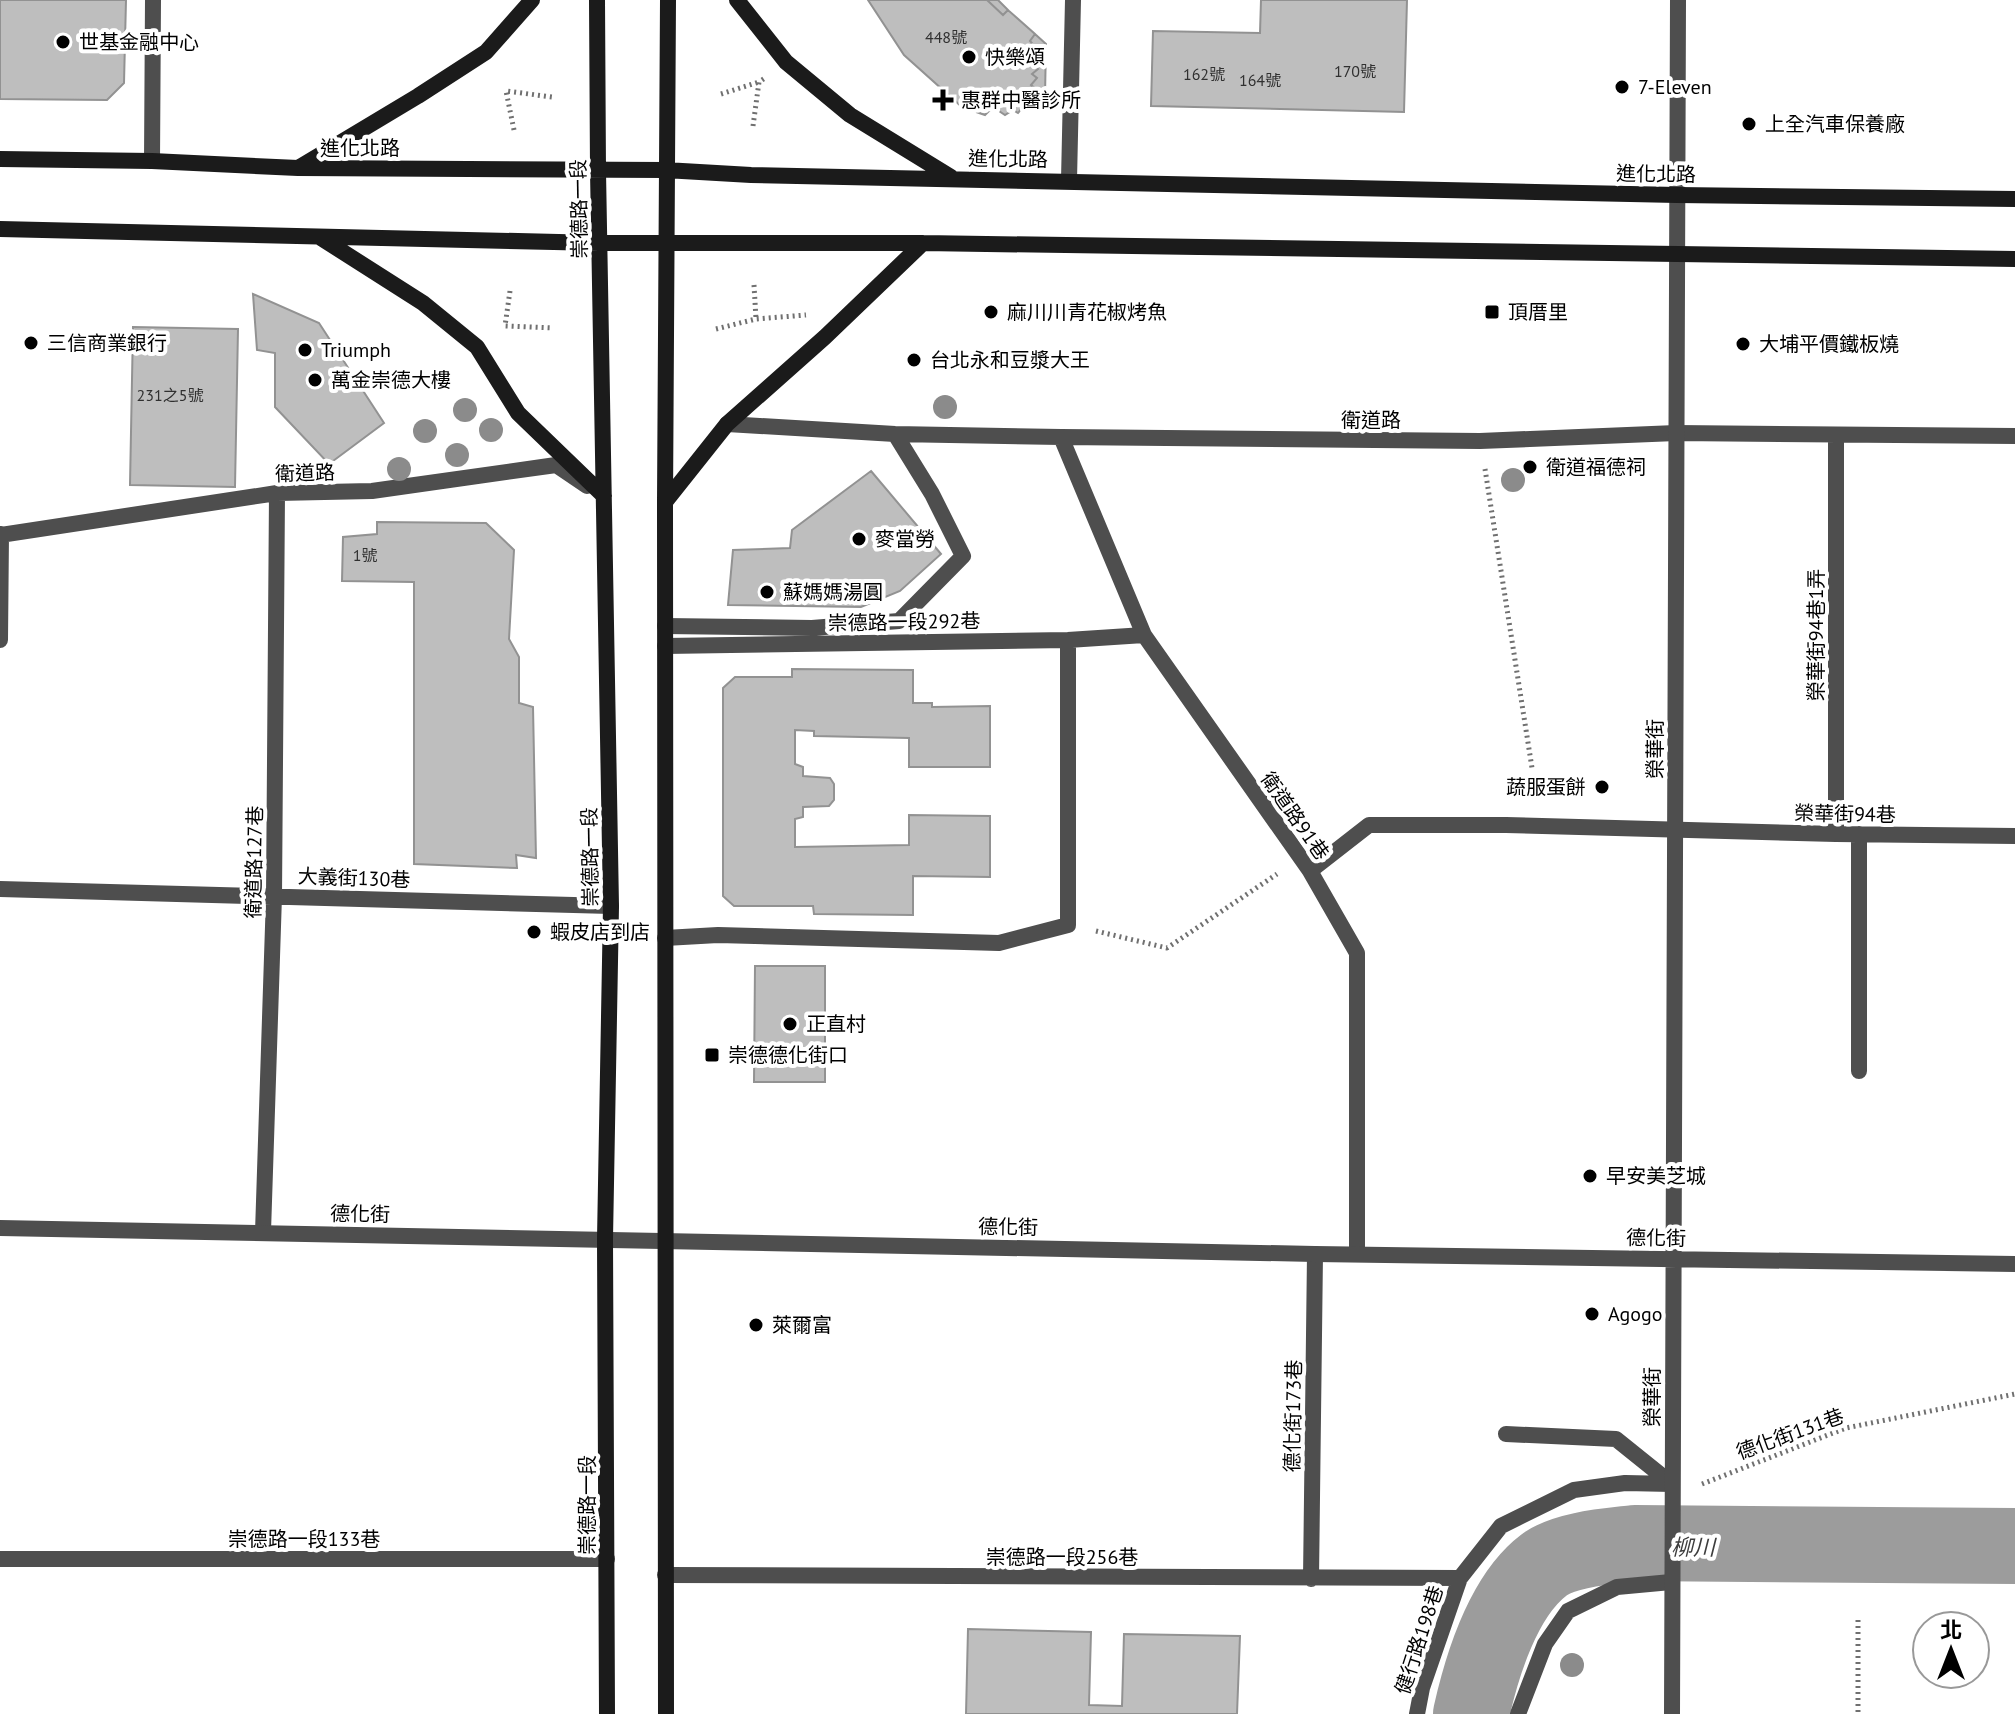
<svg xmlns="http://www.w3.org/2000/svg" width="2015" height="1714" font-family="'PT Sans','Noto Sans TC',sans-serif">
<style>
.lines{fill:none;stroke-linecap:round;stroke-linejoin:round}
.river{stroke:#9c9c9c;stroke-width:76}
.building{fill:#bebebe;stroke:#929292;stroke-width:2}
.path{stroke:#707070;stroke-width:5;stroke-dasharray:2 4;stroke-linecap:butt}
.lane{stroke:#4e4e4e;stroke-width:16}
.street{stroke:#4e4e4e;stroke-width:16}
.secondary{stroke:#1b1b1b;stroke-width:16}
.tree{fill:#8b8b8b}
.poi-dot{fill:#000;stroke:#fff;stroke-width:3}
.labels{text-anchor:middle;dominant-baseline:central;stroke-width:8;stroke-linejoin:round;paint-order:stroke}
.number-label{font-size:16px;fill:#303030}
.poi-label{font-size:20px;fill:#000;stroke:#fff;text-anchor:start}
.street-label{font-size:20px;fill:#000;stroke:#fff}
.water-label{font-size:22px;font-style:italic;fill:#3d3d3d;stroke:#fff}
</style>
<rect width="100%" height="100%" fill="#fff"/>
<g class="lines">
<path class="river" d="M1471 1714C1482 1665 1503 1596 1544 1565 1565 1549 1610 1546 1635 1543L2015 1546"/>
</g>
<path class="building" d="M0 0H126L124 83 107 100 0 99Z
M987 0 1003 15 1008 10 1035 34 1030 41 1037 49 1027 60 1038 69 1032 74 1037 78 1031 85 1037 91 1018 113 1013 110 1005 115 993 107 985 115 962 107 904 55 868 0Z
M987 0H998L1008 10 1003 15Z
M1261 0H1407L1404 112 1151 106 1153 31 1260 33Z
M1035 34 1046 44 1045 96 1031 85 1037 78 1032 74 1038 69 1027 60 1037 49 1030 41Z
M253 294 319 323 384 423 329 464 275 407V353L257 350Z
M133 327 238 329 235 487 130 485Z
M871 471 941 554 900 591 861 607 728 605 733 550 790 548 792 530Z
M377 522 486 523 514 550 509 639 519 657V703L533 707 536 858 516 855 517 868 414 864V582L342 581 343 537 377 534Z
M792 669 913 670V703H932V707L990 706V767H909V738L814 736V731L795 730V764L803 767V776L830 778 834 784V800L829 806 803 807V817L795 819V847L909 845V815L990 816V877L913 876V915L814 914 813 906H734L723 896V688L735 677H792Z
M755 966H825V1082H754Z
M968 1629 1091 1632 1089 1705 1122 1706 1124 1634 1240 1636 1237 1714H966Z"/>
<g class="lines">
<path class="path" d="M721 94 759 82
M753 126 759 82 765 78
M514 130 506 91 552 97
M754 285 756 319
M510 291 505 326 553 328
M716 329 756 319 806 315
M1485 469 1532 768
M1096 931 1167 948 1277 874
M1702 1484 1846 1428 2015 1394
M1858 1620V1714"/>
<path class="lane" d="M152 161 153 0
M1069 180 1073 0
M727 424 895 434 1061 437 1480 441 1676 433 2015 436
M1836 436V834
M1061 437 1144 635 1310 871 1357 953V1254
M0 535 277 493 372 491 556 465 587 486
M665 626 812 628 899 621 963 556 932 494 895 434
M0 640 1 534
M665 646 1068 640 1144 635
M1859 834V1071
M1310 871 1369 825H1506L1836 834 2015 836
M0 889 611 906
M665 938 718 935 999 943 1068 925V640
M263 1232 274 896 277 493
M1506 1434 1616 1439 1672 1484
M0 1559H607
M665 1575 1460 1578
M1311 1579 1315 1254
M1417 1714 1422 1688 1460 1578 1501 1526 1574 1490 1625 1483 1672 1484
M1518 1714 1545 1644 1568 1611 1617 1587 1671 1582"/>
<path class="street" d="M0 1228 1315 1254 2015 1264
M1672 1714 1678 0"/>
<path class="secondary" d="M597 0 598 171 611 906 605 1239 607 1714
M737 0 786 62 850 115 951 177
M0 159 152 161 298 168 665 170 751 175 1677 195 2015 199
M298 168 418 96 486 52 532 0
M0 229 599 243H923L2015 259
M321 238 423 303 477 347 518 413 604 496
M665 502 727 424 825 337 923 243
M666 1714 665 502 668 0"/>
</g>
<g class="tree">
<circle cx="945" cy="407" r="12"/>
<circle cx="465" cy="410" r="12"/>
<circle cx="491" cy="430" r="12"/>
<circle cx="425" cy="431" r="12"/>
<circle cx="457" cy="455" r="12"/>
<circle cx="399" cy="469" r="12"/>
<circle cx="1513" cy="480" r="12"/>
<circle cx="1572" cy="1665" r="12"/>
</g>
<g class="poi-dot">
<circle cx="63" cy="42" r="8"/>
<circle cx="969" cy="57" r="8"/>
<circle cx="1622" cy="87" r="8"/>
<path d="M939 88h8v8h8v8h-8v8h-8v-8h-8v-8h8z"/>
<circle cx="1749" cy="124" r="8"/>
<circle cx="991" cy="312" r="8"/>
<rect x="1484" y="304" width="16" height="16" rx="4"/>
<circle cx="31" cy="343" r="8"/>
<circle cx="1743" cy="344" r="8"/>
<circle cx="305" cy="350" r="8"/>
<circle cx="914" cy="360" r="8"/>
<circle cx="315" cy="380" r="8"/>
<circle cx="1530" cy="467" r="8"/>
<circle cx="859" cy="539" r="8"/>
<circle cx="767" cy="592" r="8"/>
<circle cx="1602" cy="787" r="8"/>
<circle cx="534" cy="932" r="8"/>
<circle cx="790" cy="1024" r="8"/>
<rect x="704" y="1047" width="16" height="16" rx="4"/>
<circle cx="1590" cy="1176" r="8"/>
<circle cx="1592" cy="1314" r="8"/>
<circle cx="756" cy="1325" r="8"/>
</g>
<g class="labels">
<g class="number-label">
<text x="946" y="37">448號</text>
<text x="1355" y="71">170號</text>
<text x="1204" y="74">162號</text>
<text x="1260" y="80">164號</text>
<text x="170" y="395">231之5號</text>
<text x="365" y="555">1號</text>
</g>
<g class="poi-label">
<text x="79" y="42">世基金融中心</text>
<text x="985" y="57">快樂頌</text>
<text x="1638" y="87">7-Eleven</text>
<text x="961" y="100">惠群中醫診所</text>
<text x="1765" y="124">上全汽車保養廠</text>
<text x="1007" y="312">麻川川青花椒烤魚</text>
<text x="1508" y="312">頂厝里</text>
<text x="47" y="343">三信商業銀行</text>
<text x="1759" y="344">大埔平價鐵板燒</text>
<text x="321" y="350">Triumph</text>
<text x="930" y="360">台北永和豆漿大王</text>
<text x="331" y="380">萬金崇德大樓</text>
<text x="1546" y="467">衛道福德祠</text>
<text x="875" y="539">麥當勞</text>
<text x="783" y="592">蘇媽媽湯圓</text>
<text x="1586" y="787" text-anchor="end">蔬服蛋餅</text>
<text x="550" y="932">蝦皮店到店</text>
<text x="806" y="1024">正直村</text>
<text x="728" y="1055">崇德德化街口</text>
<text x="1606" y="1176">早安美芝城</text>
<text x="1608" y="1314">Agogo</text>
<text x="772" y="1325">萊爾富</text>
</g>
<g class="street-label">
<text x="360" y="148">進化北路</text>
<text transform="translate(1008 159) rotate(1)">進化北路</text>
<text transform="translate(1656 174) rotate(1)">進化北路</text>
<text transform="translate(579 209) rotate(-91)">崇德路一段</text>
<text x="1371" y="420">衛道路</text>
<text transform="translate(305 473) rotate(-2)">衛道路</text>
<text transform="translate(904 622) rotate(-1)">崇德路一段292巷</text>
<text transform="translate(1816 635) rotate(-90)">榮華街94巷1弄</text>
<text transform="translate(1655 749) rotate(-90)">榮華街</text>
<text transform="translate(1845 814) rotate(1)">榮華街94巷</text>
<text transform="translate(1295 816) rotate(55)">衛道路91巷</text>
<text transform="translate(590 857) rotate(-91)">崇德路一段</text>
<text transform="translate(254 862) rotate(-89)">衛道路127巷</text>
<text transform="translate(354 878) rotate(2)">大義街130巷</text>
<text transform="translate(360 1214) rotate(1)">德化街</text>
<text transform="translate(1008 1227) rotate(1)">德化街</text>
<text transform="translate(1656 1238) rotate(1)">德化街</text>
<text transform="translate(1652 1397) rotate(-90)">榮華街</text>
<text transform="translate(1293 1416) rotate(-89)">德化街173巷</text>
<text transform="translate(1790 1434) rotate(-20)">德化街131巷</text>
<text transform="translate(587 1505) rotate(-90)">崇德路一段</text>
<text x="304" y="1539">崇德路一段133巷</text>
<text x="1062" y="1557">崇德路一段256巷</text>
<text transform="translate(1419 1640) rotate(-72)">健行路198巷</text>
</g>
<g class="water-label">
<text x="1693" y="1547">柳川</text>
</g>
</g>
<g transform="translate(1951 1650)"><circle r="38" fill="#ffffff" stroke="#999999" stroke-width="2"/>
<path d="M0-6L14 30L0 20L-14 30Z" fill="#000000"/>
<text y="-12" font-size="22" font-weight="bold" text-anchor="middle" fill="#000000">北</text>
</g>
</svg>
